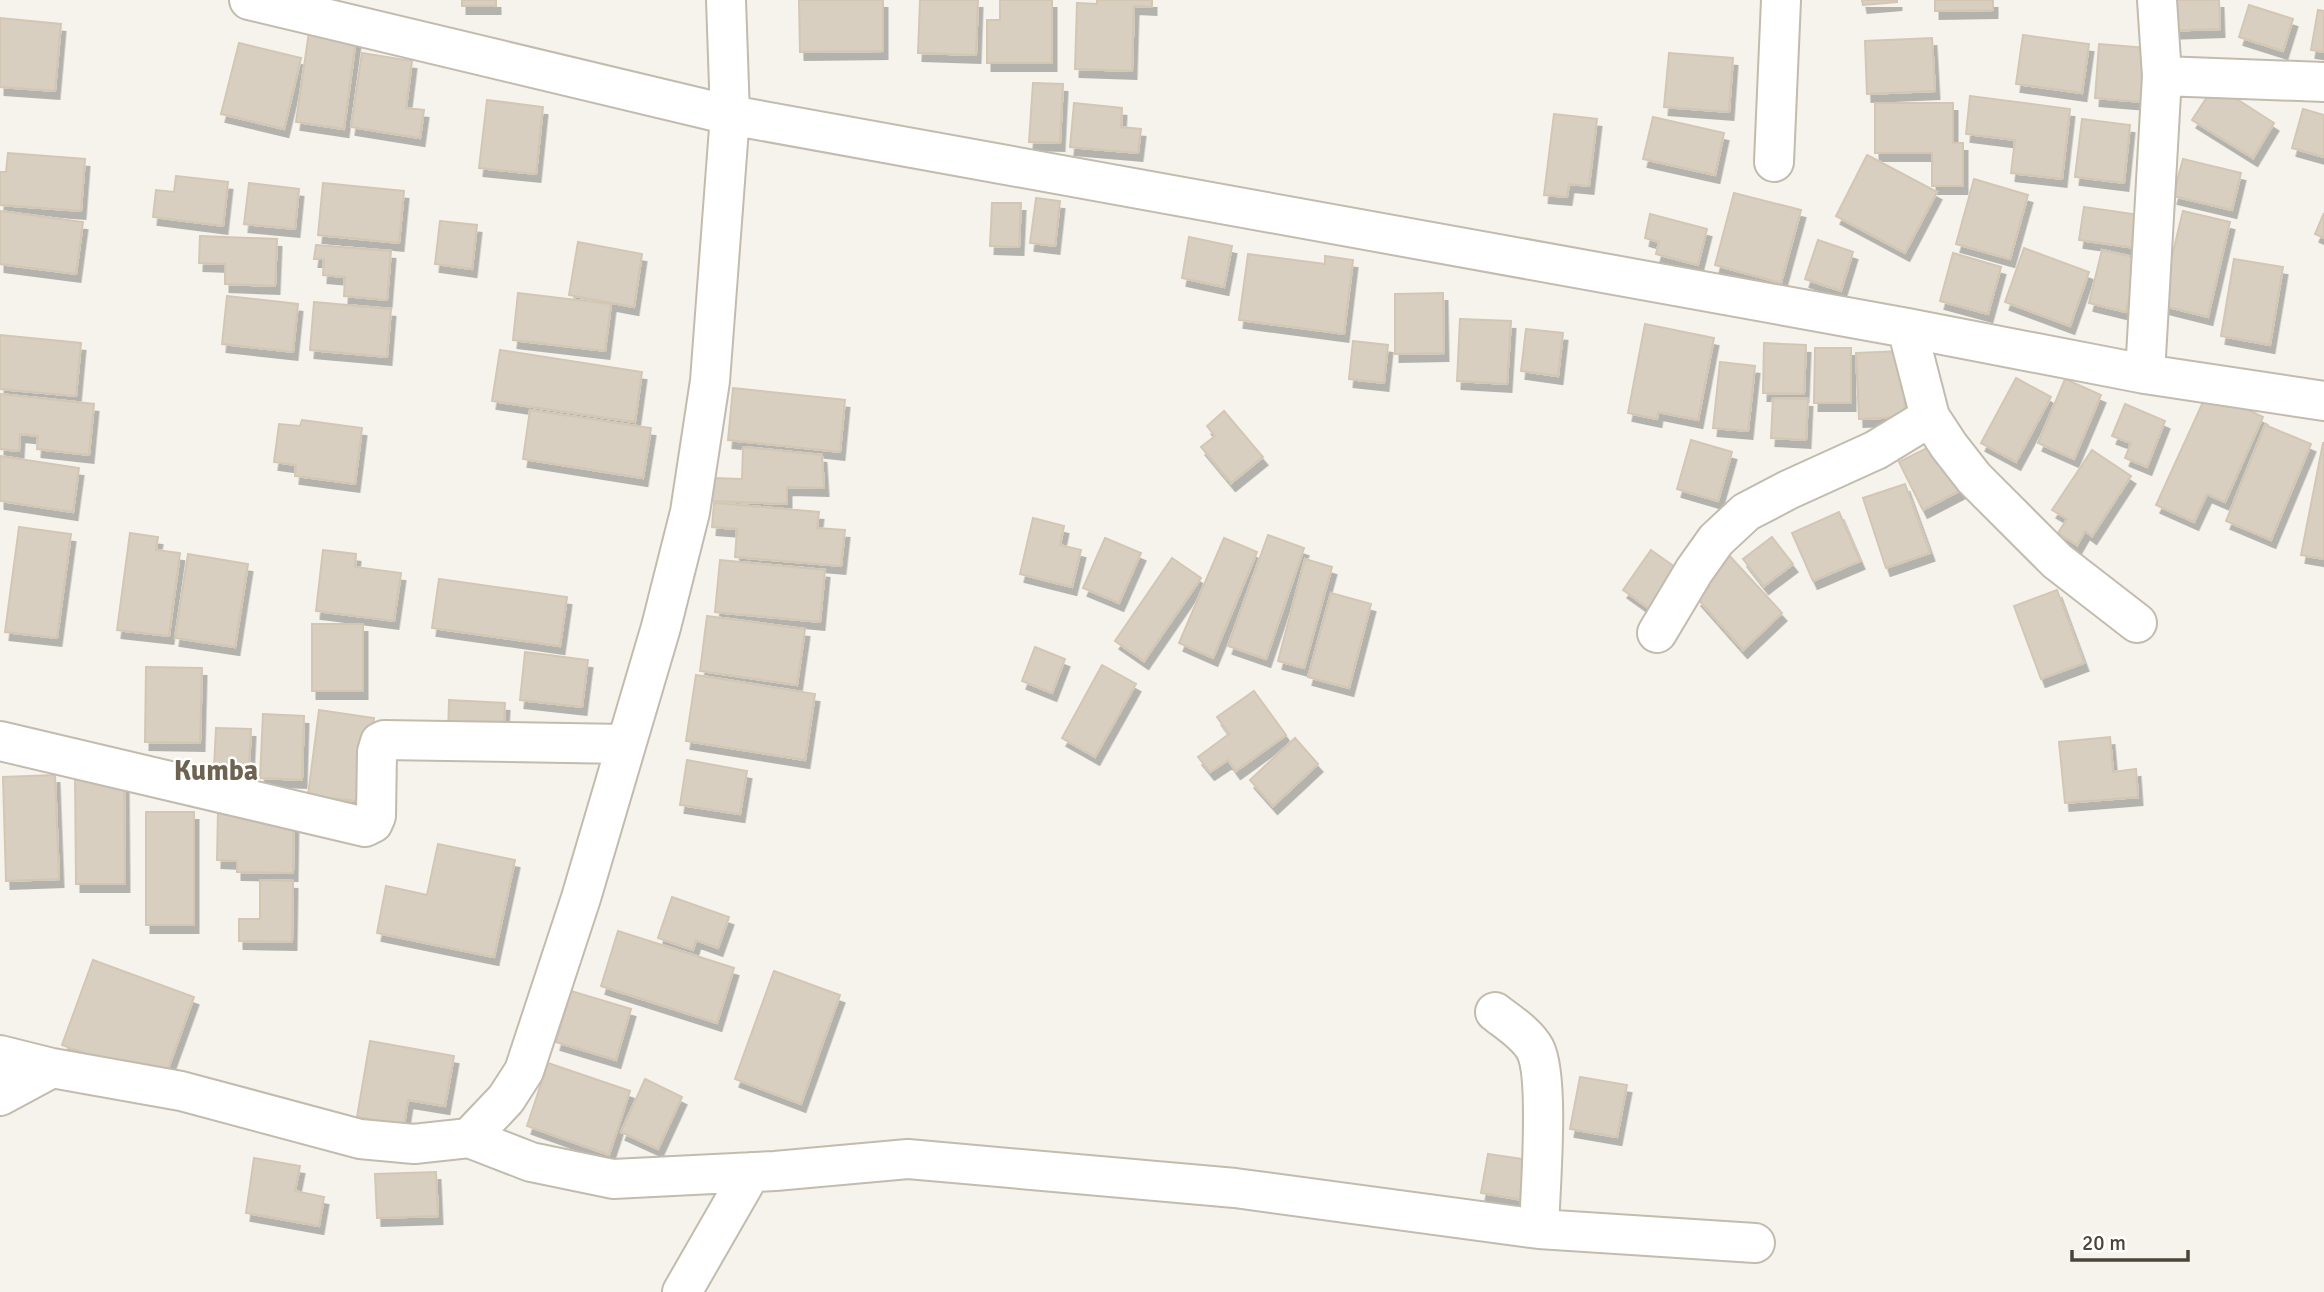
<svg xmlns="http://www.w3.org/2000/svg" width="2324" height="1292" font-family="Signika,sans-serif">
<style>
.building{fill:#d8cfc1;stroke:#d3c7b4;stroke-width:2;filter:url(#shadow)}
.lines{fill:none;stroke-linecap:round;stroke-linejoin:round}
.street-casing{stroke:#c2bbae;stroke-width:42}
.street{stroke:#fff;stroke-width:38}
.labels{text-anchor:middle;dominant-baseline:central;stroke-width:5;stroke-linejoin:round;paint-order:stroke}
.district-label{font-size:28px;font-weight:bold;fill:#6e6250;stroke:#fff}
</style>
<defs>
<filter id="shadow"><feDropShadow dx="4.5" dy="8" stdDeviation="0" flood-color="#0004"/></filter>
</defs>
<rect width="100%" height="100%" fill="#f6f3ec"/>
<path class="building" d="M462 0H496V6H462Z
M799 0H883V51L800 52Z
M920 0H978L976 55 918 53Z
M1000 0H1052V63H987V20H1000Z
M1097 0H1152V7L1134 6 1132 71 1075 69 1077 3 1097 4Z
M1862 0H1897V2L1863 5Z
M1935 0H1993V10L1935 11Z
M2164 0H2219L2220 29 2164 31Z
M2249 5 2293 19 2283 51 2239 37Z
M2318 10 2324 11V52L2311 50Z
M0 18 61 24 55 91 0 87Z
M309 32 356 39 344 129 296 122Z
M2023 35 2089 44 2082 93 2016 84Z
M1932 38 1935 91 1867 94 1865 41Z
M239 43 301 58 284 129 221 114Z
M2099 44 2146 48 2142 102 2095 98Z
M362 53 412 61 406 108 424 110 420 138 351 127Z
M1669 53 1733 58 1729 112 1664 107Z
M1033 83 1063 84 1060 143 1029 142Z
M2215 85 2274 123 2253 158 2192 120Z
M1970 96 2070 109 2062 179 2011 173 2015 140 1966 134Z
M487 100 543 107 536 174 479 168Z
M1074 103 1122 108 1121 127 1141 129 1138 153 1070 147Z
M1875 103H1953V143H1963V186H1932V153H1875Z
M2303 109 2324 115V157L2292 148Z
M1554 114 1597 119 1589 186 1569 184 1567 197 1544 195Z
M1653 117 1724 133 1715 175 1643 159Z
M2082 119 2130 125 2124 183 2075 177Z
M8 153 85 159 81 211 0 205V172H6Z
M1867 155 1937 192 1905 253 1836 216Z
M2183 159 2241 173 2232 210 2173 196Z
M176 176 228 182 223 226 153 217 156 190 174 192Z
M1974 179 2028 195 2010 259 1956 244Z
M249 183 299 189 295 229 244 224Z
M323 183 404 191 399 243 318 235Z
M1734 193 1801 210 1781 283 1715 265Z
M1036 198 1060 201 1055 246 1030 243Z
M992 203H1021L1019 247 990 246Z
M2084 207 2140 215 2136 248 2079 240Z
M0 211 83 222 76 274 0 264Z
M2183 211 2230 222 2208 317 2160 305Z
M2324 213V238L2315 234Z
M1650 214 1707 229 1698 265 1656 254 1659 242 1645 238Z
M440 221 477 225 472 269 435 264Z
M200 236 277 239 275 286 225 284V264L199 263Z
M1189 237 1232 246 1224 287 1182 278Z
M1818 240 1853 252 1841 291 1805 279Z
M578 242 642 254 634 307 569 295Z
M316 245 391 251 387 300 344 296 345 277 323 275 324 259H314Z
M2024 248 2089 272 2070 326 2005 302Z
M2102 250 2138 258 2126 312 2089 303Z
M1953 253 2001 267 1988 314 1940 301Z
M1248 254 1325 264V256L1353 260 1344 334 1239 320Z
M2234 259 2283 267 2270 345 2221 336Z
M518 293 611 304 605 351 513 340Z
M1443 293 1444 353 1395 354V294Z
M227 296 298 304 293 352 222 344Z
M314 302 391 309 387 357 310 350Z
M1460 319 1511 321 1507 384 1457 381Z
M1645 324 1714 338 1698 420 1658 412 1657 419 1628 413Z
M1526 329 1563 333 1558 376 1521 371Z
M0 335 81 343 76 396 0 389Z
M1353 341 1388 345 1384 383 1349 379Z
M1764 343 1806 345 1804 394 1763 393Z
M1815 348H1851V403H1814Z
M500 350 642 372 635 422 492 401Z
M1903 351 1905 417 1859 419 1856 353Z
M1720 362 1755 366 1748 431 1713 428Z
M2016 378 2051 397 2016 462 1981 443Z
M2065 379 2101 395 2074 459 2038 443Z
M733 388 845 400 840 452 728 440Z
M2208 391 2263 417 2225 502 2207 494 2194 522 2156 505Z
M0 394 94 404 89 455 37 449 38 436 20 434 19 451 0 449Z
M1773 398 1808 399 1806 440 1771 438Z
M2125 404 2165 421 2147 467 2125 458 2131 443 2112 436Z
M530 410 651 428 643 478 523 459Z
M1224 411 1263 457 1231 483 1201 447 1215 436 1207 426Z
M302 420 362 428 355 484 295 476 296 465 274 462 279 424 300 426Z
M2265 425 2311 444 2271 540 2226 521Z
M1691 440 1732 452 1718 501 1677 489Z
M1937 443 1961 490 1923 510 1899 462Z
M2323 443H2324V559L2301 555Z
M743 447 822 455 824 488 787 487V504L712 501 714 478 742 479Z
M2092 450 2131 476 2092 536 2085 531 2077 545 2058 533 2067 519 2052 510Z
M0 456 79 468 73 512 0 501Z
M1905 484 1930 553 1886 568 1863 498Z
M714 503 819 512 817 528 845 530 841 566 735 557 737 529 712 527Z
M1839 512 1860 561 1813 581 1792 533Z
M1033 518 1064 526 1060 545 1081 550 1072 587 1020 574Z
M19 527 71 534 57 638 5 632Z
M130 533 158 537 156 550 180 553 169 636 117 630Z
M1268 535 1304 548 1266 659 1228 646Z
M1772 537 1793 564 1764 586 1743 559Z
M1105 538 1141 553 1119 603 1083 588Z
M1224 538 1257 552 1213 658 1179 643Z
M323 550 356 554 355 567 401 573 394 621 316 611Z
M1651 550 1682 572 1654 612 1623 590Z
M1727 553 1782 613 1743 650 1697 598 1710 586 1701 577Z
M188 554 248 564 235 647 175 638Z
M1172 558 1201 578 1144 661 1115 641Z
M1305 559 1332 567 1304 668 1278 661Z
M720 560 825 570 820 622 715 612Z
M439 579 567 597 560 646 432 628Z
M2057 590 2084 663 2041 679 2014 606Z
M1331 593 1371 604 1349 688 1308 677Z
M707 616 805 629 797 685 700 671Z
M312 624H363V691H312Z
M1035 647 1065 659 1052 693 1022 681Z
M525 652 588 660 582 707 520 700Z
M1102 665 1136 684 1095 757 1062 738Z
M146 667 202 668 200 743 145 742Z
M696 675 815 694 805 760 686 741Z
M1254 691 1286 735 1236 771 1228 760 1210 772 1198 757 1229 734 1217 717Z
M449 700 505 703 503 740 448 737Z
M319 710 374 718 363 802 308 795Z
M263 714 304 716 302 780 260 778Z
M216 728 251 729 248 788 213 787Z
M2110 737 2113 772 2136 769 2138 797 2065 803 2059 742Z
M1295 738 1318 764 1273 806 1250 780Z
M687 760 747 771 740 814 680 805Z
M75 774H124L125 884H76Z
M55 775 59 879 6 881 3 777Z
M218 809 294 810 293 873 237 872V861L217 860Z
M146 812H194V925H146Z
M438 844 515 860 494 957 377 933 386 886 427 895Z
M260 880 293 881 292 942 239 941V919H260Z
M672 897 729 917 718 948 696 940 693 950 658 938Z
M618 931 734 968 717 1023 601 986Z
M93 960 194 997 163 1083 62 1045Z
M774 971 840 995 801 1104 735 1079Z
M571 991 631 1009 616 1060 556 1042Z
M370 1041 454 1056 445 1106 408 1100 404 1125 357 1117Z
M548 1063 630 1091 609 1155 527 1126Z
M1580 1077 1627 1085 1617 1137 1570 1129Z
M645 1079 682 1097 658 1149 621 1132Z
M1488 1154 1530 1160 1523 1200 1481 1193Z
M254 1158 300 1166 295 1191 324 1197 319 1226 246 1213Z
M436 1172 438 1216 377 1218 375 1174Z"/>
<g class="lines">
<defs>
<path id="street" d="M249 0 730 115 1907 328 2145 374 2324 401
M2162 76 2324 82
M1774 162 1781 0
M1907 328 1930 417 1949 446 1974 478 2057 561 2137 623
M2145 374 2162 76 2157 0
M1657 633 1694 571 1716 540 1746 512 1788 490 1876 450 1930 417
M0 741 365 827 373 823 376 816 377 752 380 742 384 740 625 744
M1495 1012C1509 1023 1527 1034 1535 1049 1550 1077 1540 1192 1539 1229
M0 1055 52 1068 181 1091 360 1139 414 1144 469 1138 506 1099 524 1071 581 898 661 627 690 512 710 381 730 115 726 0
M0 1096 52 1068
M469 1138 531 1162 613 1179 775 1171 908 1159 1235 1188 1539 1229 1755 1243
M682 1292 751 1172"/>
</defs>
<use href="#street" class="street-casing"/>
<use href="#street" class="street"/>
</g>
<g class="labels">
<g class="district-label">
<text x="216" y="771">Kumba</text>
</g>
</g>
<path d="M2072 1250v10h116v-10" fill="none" stroke="#4b4439" stroke-width="3.5"/>
<text x="2082" y="1250" font-size="21" fill="#4b4439" stroke="#ffffff" stroke-width="5" paint-order="stroke">20 m</text>
</svg>
